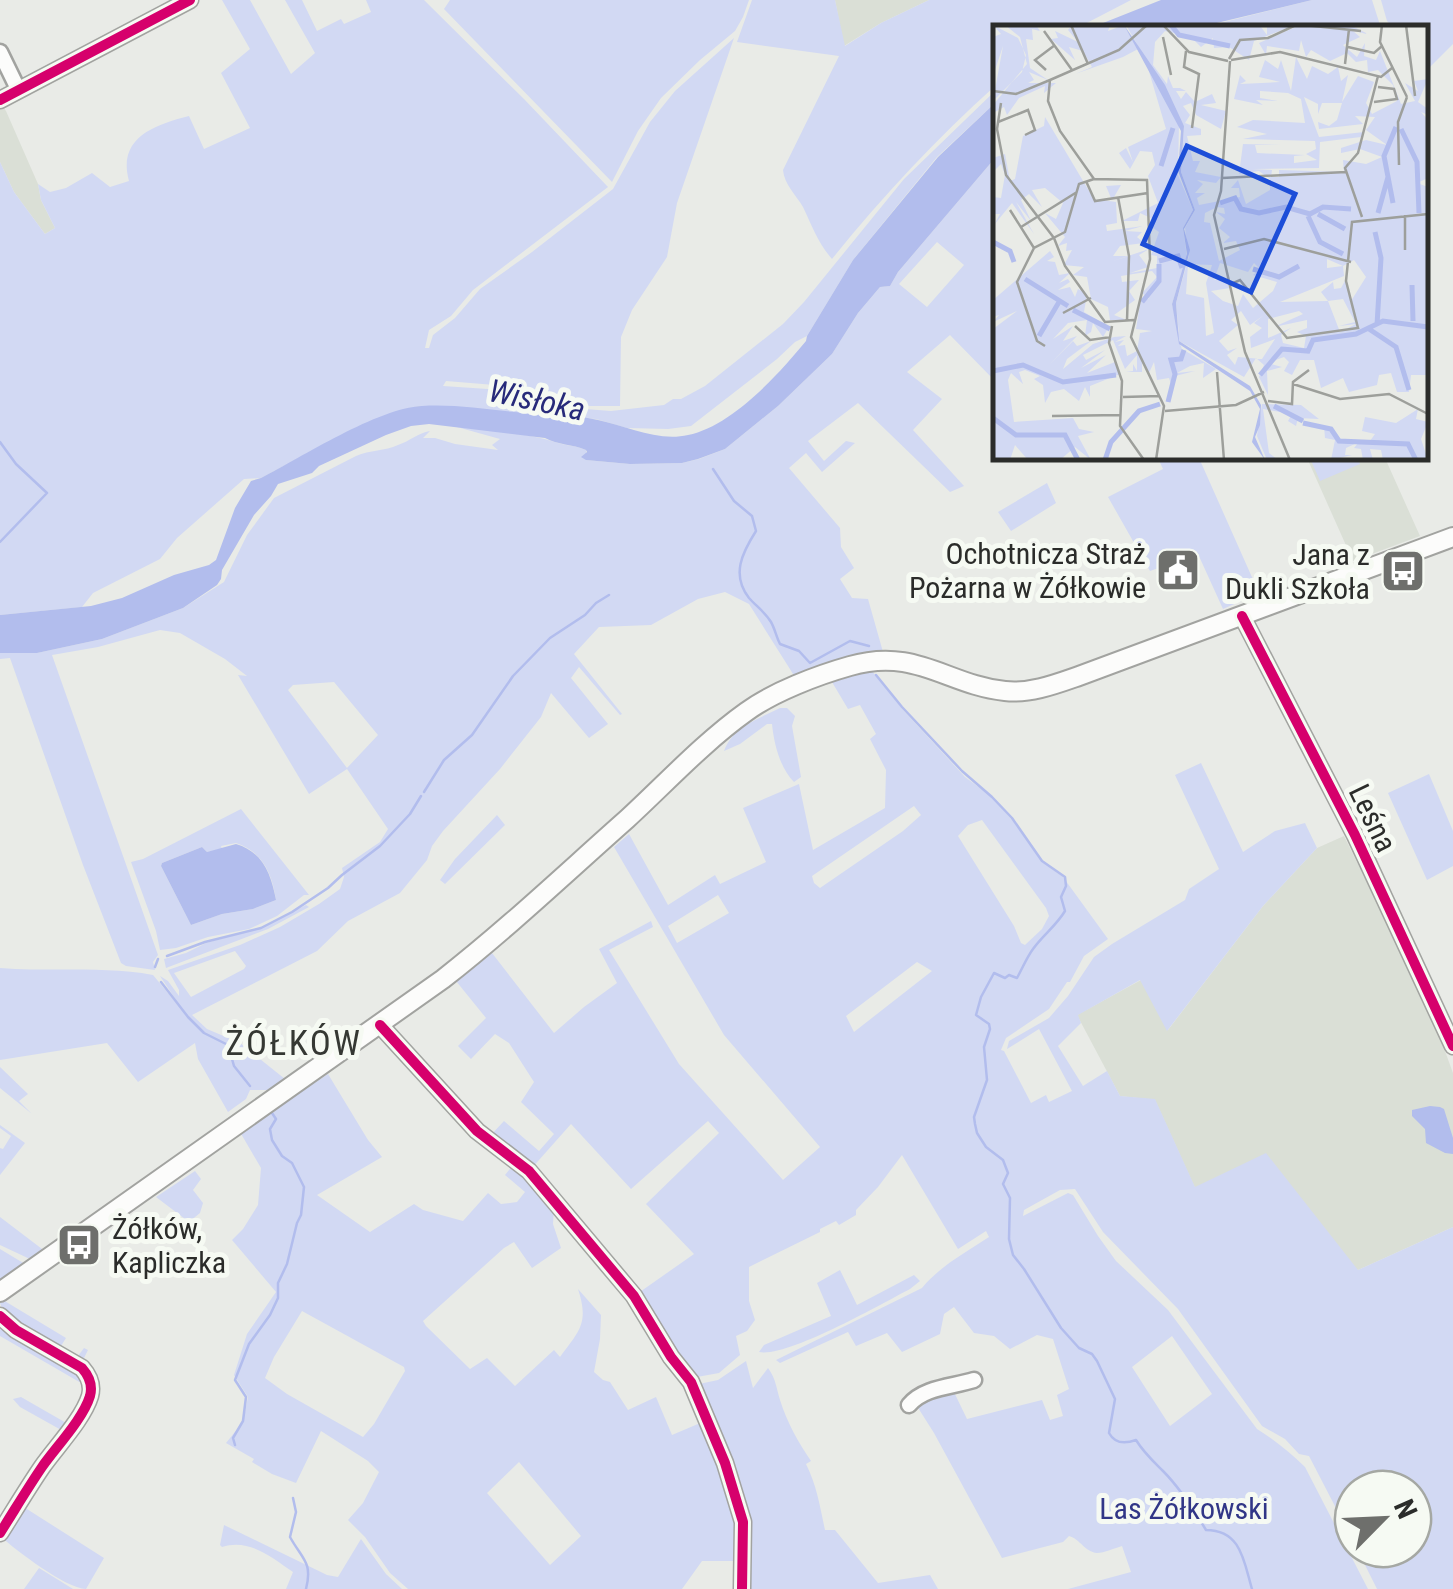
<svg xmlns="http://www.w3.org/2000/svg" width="1453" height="1589" font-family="'Roboto Condensed',sans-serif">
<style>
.built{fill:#dadfd6}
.green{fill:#d2d9f3;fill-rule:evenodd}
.water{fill:#b2bded}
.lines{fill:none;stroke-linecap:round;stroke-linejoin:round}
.stream{stroke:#b2bded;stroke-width:2.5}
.minor-casing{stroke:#a2a3a0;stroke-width:19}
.major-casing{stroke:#a2a3a0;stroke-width:22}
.minor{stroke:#fcfcfb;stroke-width:14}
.major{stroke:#fcfcfb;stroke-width:18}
.cycleway-casing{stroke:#f6faf3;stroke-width:16}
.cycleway{stroke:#d6006c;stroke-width:10}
.labels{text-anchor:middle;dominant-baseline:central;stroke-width:10;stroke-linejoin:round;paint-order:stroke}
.poi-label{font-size:30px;fill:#2b2c2a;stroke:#f6faf3;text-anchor:end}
.street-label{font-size:30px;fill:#2b2c2a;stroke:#f6faf3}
.park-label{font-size:30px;fill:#313687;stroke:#f6faf3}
.water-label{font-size:32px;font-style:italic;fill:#272a7a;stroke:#f6faf3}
.quarter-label{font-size:35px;letter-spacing:2.5px;fill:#353833;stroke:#f6faf3}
.inset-river{fill:none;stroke:#b2bded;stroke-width:5}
.inset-road{fill:none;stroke:#9d9f9b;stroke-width:2.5}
.view{fill:#1d4ed8;fill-opacity:0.15;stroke:#1d4ed8;stroke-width:5}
.inset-edge{fill:none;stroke:#2b2c2a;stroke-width:5}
</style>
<rect width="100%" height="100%" fill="#e9ebe7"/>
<path class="built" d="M835 0H929L881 23 844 46Z
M0 103 6 111 38 184 41 200 55 228 45 234 14 192 0 162Z
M1307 458H1385L1420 536 1353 561Z
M1344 836 1429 1007 1453 1073V1227L1358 1270 1195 1188 1155 1100 1120 1096 1077 1015 1141 980 1168 1030 1263 906 1317 848Z"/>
<path class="green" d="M222 0H250L291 74 315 53 285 0H302L317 31 341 19 344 24 371 12 366 0H424L524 99 608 187 473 290 451 316 429 330 425 348H429L433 335 455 318 480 289 532 252 613 189 650 122 675 91 734 38 677 203 667 257 632 310 621 337 620 406H580L562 403 518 387 446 381 443 386 517 391 528 393 559 407 611 411 664 405 673 399H681L705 386 783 324 804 302 904 179 995 91V103L937 157 853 260 807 336 795 342 777 359 691 426 668 429 627 428 596 419 418 406 357 427 261 478 244 479 177 538 160 559 93 593 82 607 0 615V162L14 192 45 234 55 228 41 200 38 184 50 192 66 188 92 173 110 187 129 181C117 138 154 125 189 116L204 149 250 128 221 73 250 49Z
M450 0H749L743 17 735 31 700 60 661 98 638 131 612 182 444 9Z
M752 0H835L845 46 881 23 929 0H1131L1079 27 996 28 995 86C936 139 882 197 832 259 818 243 812 226 803 207 796 195 784 184 783 170L839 56 737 42Z
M1312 0H1372L1380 25 1383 27 1200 28Z
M1381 0H1453V44L1426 71V28L1393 27 1387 21Z
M995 158V381L950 335 907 372 942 399 913 430 964 486 950 492 858 403 808 441 824 461 846 441 855 443 822 472 806 453 789 468 840 528 841 547 854 568 840 579 852 598 868 599 883 652 846 657 800 685 749 604 725 592 698 599 651 625 599 627 574 654 622 714 620 715 579 667 571 678 608 724 589 738 551 693 541 717 500 769 443 831 432 846 427 860 400 893 348 921 317 951 192 1015 207 1029 240 1043 285 1079 267 1090H250L246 1099 228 1112 198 1059 195 1043 138 1082 107 1043 0 1060V968C51 972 103 966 153 975L178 1005V1003L160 976 168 981 179 996V990L168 970 240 945 280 927 319 904 340 889 344 877 342 868 380 842 388 829 347 769 309 794 238 675 247 676 225 659 180 633 160 630 98 647 52 655 158 955 153 962 155 970 126 966 121 963 83 865 10 658 0 659V653H37L102 639 183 608 224 582 247 535 274 498 356 456C370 450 385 451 398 445 410 441 418 433 430 431L423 438H435L455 444 498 450 492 445 500 439 457 427C489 431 524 432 555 442 566 446 575 445 586 450V460L630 464 682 463 699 459 725 449 778 406 832 354 858 313 880 287 890 286 898 272ZM937 242 964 265 927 307 899 284ZM334 682 378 735 347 768 288 690 293 685ZM235 951 246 966 244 969 191 997 174 973Z
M1158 458H1199L1259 593 1223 609 1198 554 1150 571 1108 497 1163 469Z
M1310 458H1357L1360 464 1320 481Z
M1047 483 1056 503 1011 531 998 512Z
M872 671 904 711 965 777 992 797 1013 821 1042 862 1063 877 1108 939 1084 956 1070 982H1067L1049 1009 1006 1038 1001 1050 1004 1051 1031 1103 1046 1095 1049 1102 1072 1091 1039 1029 1007 1049 1009 1041 1049 1018 1068 996 1094 957 1112 944 1185 900 1189 889 1219 869 1175 775 1201 763 1243 852 1275 831 1305 823 1317 848 1263 906 1167 1031 1140 980 1078 1015 1081 1023 1058 1046 1083 1086 1107 1071 1120 1096 1155 1099 1195 1187 1266 1153 1358 1270 1453 1227V1589H1377L1357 1549H1413V1489H1353V1541L1309 1456 1299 1454 1285 1439 1262 1426 1178 1309 1103 1232 1075 1189 1060 1190 1024 1210 1023 1216 1068 1193 1073 1195 1098 1236 1116 1261 1168 1310 1257 1429C1275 1440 1290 1453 1305 1467L1368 1589H1068L1131 1572 1122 1546C1115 1548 1104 1553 1097 1553 1085 1552 1080 1539 1069 1536L1063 1542 1002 1558 934 1433 915 1403 952 1388 967 1419 1042 1400 1050 1420 1063 1416 1057 1395 1069 1389 1053 1339 1037 1335 1010 1349 994 1336 974 1333 954 1307 944 1314 940 1334 902 1352 887 1333 856 1346 848 1332 780 1363 776 1360 922 1288C940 1266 965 1253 989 1237L986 1231 958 1249 902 1155 878 1187 856 1210V1215L839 1225 836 1221 820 1229V1232L749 1267V1301L755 1320 747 1331 736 1336 740 1355 719 1373 697 1377 687 1371 637 1294 694 1254 646 1204 719 1133 708 1121 631 1189 571 1124 531 1169 490 1136 504 1121 539 1151 554 1134 521 1102 534 1082 509 1043 495 1034 471 1059 458 1046 486 1018 456 981 492 953 554 1033 584 1007 617 983 599 949 651 921 653 927 609 950 679 1064 783 1180 820 1147 724 1035 614 847 629 834 668 905 715 875 720 884 766 862 743 808 799 784 813 850 885 808 886 770 870 739 876 734 860 705 848 709 832 682 842 678ZM914 806 921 815 903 831 820 888 814 883 812 876ZM982 820 1046 908 1049 916 1042 929 1025 945 1021 943 1014 926 958 836 968 825ZM718 895 729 913 677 943 668 926ZM917 962 932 971 854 1032 846 1016ZM1172 1336 1212 1394 1170 1426 1132 1367Z
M780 708H787L795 716 792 726 801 777 794 782C780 768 774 744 772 724H767L740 744 724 751C733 726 759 719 780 708Z
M1429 774 1453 831V866L1427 880 1388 793Z
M241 809 309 895H304L277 916 249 929 208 937 176 948 160 950 156 931 131 862 143 859ZM236 843C263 852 272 874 276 900L253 909 222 914 191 925 161 866 162 863 202 847 207 852 222 849 221 846Z
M497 815 505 825 445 884 440 880 455 859Z
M306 905 309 907 268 929 166 968 164 959 186 953 206 943 258 929Z
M0 1067 28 1094 19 1101 32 1114 0 1088Z
M328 1074 368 1140 382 1157 317 1195 370 1232 414 1204 423 1210 463 1221 488 1193 501 1204 517 1202 525 1192 505 1175 513 1165 530 1180 554 1209 553 1224 561 1248 532 1268 514 1242 504 1248 423 1321 426 1326 470 1369 487 1358 515 1386 554 1350 560 1357C580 1330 589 1323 578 1289L601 1315 600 1339 594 1372 603 1380 610 1382 628 1410 656 1397 672 1435 705 1421 734 1499 741 1561H702L682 1589H408L390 1573 365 1537 348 1520 363 1503 379 1472 368 1461 321 1431 296 1483 272 1474 252 1462 254 1459 226 1443 243 1422 248 1397 234 1375 247 1334 276 1292 232 1240 243 1229 258 1205 261 1168 240 1132ZM302 1311 404 1367 405 1371 374 1424 363 1437 287 1394 265 1378 274 1357ZM519 1462 581 1536 550 1565 487 1493Z
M0 1125 25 1143 0 1175V1148L3 1149 11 1136 0 1128Z
M195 1171 201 1179 193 1190 203 1203 200 1213 189 1222 156 1197Z
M0 1217 46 1252 32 1260 0 1245Z
M0 1249 25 1264 0 1285Z
M840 1270 857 1305 914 1275 920 1281 910 1289C881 1304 787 1358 759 1352L764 1345 831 1316 817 1283Z
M3 1300 66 1338 61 1346 78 1356 84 1348 88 1350 81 1364C59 1352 6 1327 0 1303Z
M0 1320 81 1370 88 1387 0 1336Z
M746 1361 753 1388 768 1368C776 1379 776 1387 780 1400 787 1422 798 1442 811 1461L806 1464C817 1486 820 1507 825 1530H835L878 1583 930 1575 938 1589H745L747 1548 699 1384 718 1380Z
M21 1397 68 1424 63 1431 20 1407 13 1399Z
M19 1504 104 1558 86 1589C65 1588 17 1551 0 1536Z
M224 1525 327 1575 338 1577 361 1539 386 1574 402 1589H286L293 1572C271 1557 249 1538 222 1547L220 1545Z
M39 1568 73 1589H24Z"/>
<path class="water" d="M1161 0H1312L1200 27H1093Z
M995 103V158L898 272 890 286 880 287 858 313 832 354 778 406 725 449 698 459 682 463 630 464 586 460 581 457 587 452 586 450C572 444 558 445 545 438L429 424 411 426 386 435 319 466 312 473 278 484 271 496 254 515 222 570 221 579 217 585 183 608 102 639 37 653H0V615L91 606 122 598 174 575 209 565 216 560 235 508 251 481 261 478C302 457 378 408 422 406 452 404 483 409 514 412 541 414 571 414 598 420 627 426 658 442 688 435 732 426 778 375 806 341L807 336 853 260 938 157Z
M236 844C263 852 271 874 276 900L253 909 222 914 191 925 161 866 162 863 202 847 207 852Z
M1430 1106 1440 1107 1444 1109 1453 1138V1154L1445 1153 1426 1143 1425 1129 1412 1116V1110Z"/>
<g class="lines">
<path class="stream" d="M0 442 16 464 47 493 0 542
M713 469 734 501 752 516 756 531C742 553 731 575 749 598 756 606 765 612 771 622 775 629 776 636 780 644L799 651 810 663 850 641 869 646
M876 675 902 707 962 771 992 797 1012 818 1042 861 1065 877 1066 886 1061 897 1065 911C1056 926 1043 935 1033 949 1027 957 1022 969 1017 978L1009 975 1005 978 994 973 981 997 976 1015 989 1024 990 1029 984 1047 987 1080 974 1117 975 1124 977 1133 986 1147 1003 1160 1008 1173 1003 1184 1010 1198 1009 1239 1013 1255 1024 1269 1061 1328 1079 1348 1092 1354 1097 1361 1115 1399 1109 1433C1115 1444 1125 1444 1136 1440 1144 1453 1152 1460 1163 1471 1180 1488 1194 1510 1206 1530 1242 1530 1244 1563 1252 1589
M424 792 444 760 472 735 513 676 550 638 585 615 596 603 609 595
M167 956 205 942 261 928 292 912 328 888 342 875 380 846 410 814 421 796
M155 967 158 959
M161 982 188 1017 204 1033 228 1045 234 1066 250 1086
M235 1445 233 1438 243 1421 246 1397 235 1380 249 1344 270 1315 278 1298V1283L287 1264 297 1223 301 1215 304 1187 292 1163 282 1156 272 1140 270 1129 276 1119 272 1113
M293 1498 296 1512 290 1537C302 1559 313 1562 306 1589"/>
<defs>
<path id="minor" d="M0 52 18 89
M0 100 190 0
M1242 616 1355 835 1453 1046
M380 1025 477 1131 529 1171 634 1296 671 1357 691 1382 725 1463 743 1522 742 1589
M0 1316 16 1330 82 1368C89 1376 93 1385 90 1396 83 1419 56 1447 42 1467 27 1489 14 1511 0 1533
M909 1405C924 1387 952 1387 974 1380"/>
<path id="major" d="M0 1292 443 979C507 929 566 873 627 819 665 784 704 742 746 712 773 692 818 675 850 666 916 647 947 685 1005 691 1030 694 1056 684 1079 676L1453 537"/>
</defs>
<use href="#minor" class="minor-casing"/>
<use href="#major" class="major-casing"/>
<use href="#minor" class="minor"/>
<use href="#major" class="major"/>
<defs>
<path id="cycleway" d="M0 100 190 0
M1242 616 1355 835 1453 1046
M380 1025 477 1131 529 1171 634 1296 671 1357 691 1382 725 1463 743 1522 742 1589
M0 1316 16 1330 82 1368C89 1376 93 1385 90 1396 83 1419 56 1447 42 1467 27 1489 14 1511 0 1533"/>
</defs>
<use href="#cycleway" class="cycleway-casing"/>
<use href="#cycleway" class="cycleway"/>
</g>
<defs>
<symbol id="civic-square" viewBox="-11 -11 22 22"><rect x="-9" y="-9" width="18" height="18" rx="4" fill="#6e6f6c" stroke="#f6faf3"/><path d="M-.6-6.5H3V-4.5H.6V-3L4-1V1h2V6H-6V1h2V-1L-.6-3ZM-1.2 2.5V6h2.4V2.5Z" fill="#fff"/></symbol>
<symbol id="bus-square" viewBox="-11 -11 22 22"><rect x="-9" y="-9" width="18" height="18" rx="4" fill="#6e6f6c" stroke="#f6faf3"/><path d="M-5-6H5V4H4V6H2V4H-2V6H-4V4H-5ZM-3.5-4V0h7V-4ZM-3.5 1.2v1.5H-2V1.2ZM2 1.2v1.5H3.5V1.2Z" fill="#fff"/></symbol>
</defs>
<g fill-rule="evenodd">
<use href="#civic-square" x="1153" y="545" width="50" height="50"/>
<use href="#bus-square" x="1378" y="546" width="50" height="50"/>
<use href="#bus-square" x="54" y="1220" width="50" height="50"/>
</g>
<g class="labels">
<g class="poi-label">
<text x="1146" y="553">Ochotnicza Straż<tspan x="1146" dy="34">Pożarna w Żółkowie</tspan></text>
<text x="1370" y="554">Jana z<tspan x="1370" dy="34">Dukli Szkoła</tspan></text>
<text x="112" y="1228" text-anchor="start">Żółków,<tspan x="112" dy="34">Kapliczka</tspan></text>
</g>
<g class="street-label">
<text transform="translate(1373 818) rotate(64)">Leśna</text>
</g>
<g class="park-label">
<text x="1184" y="1508">Las Żółkowski</text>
</g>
<g class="water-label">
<text transform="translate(537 400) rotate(12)">Wisłoka</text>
</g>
<g class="quarter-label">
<text x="294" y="1043">ŻÓŁKÓW</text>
</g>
</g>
<g transform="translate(993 25)">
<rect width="435" height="435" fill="#e9ebe7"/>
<path d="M0 0 25 13 33 30 29 47 0 76 10 21 2 45 0 12 8 9ZM12 0H43L47 6 39 4 40 15 33 14 37 43 55 55 36 47 41 55 35 58H63L51 68 52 61 26 73 14 90 11 82 0 88V80L34 39 27 12ZM79 0H117L115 6 131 0 145 24 130 32 82 49 99 42 90 26 76 22 82 35 58 14 65 13 62 6 85 17 75 5ZM133 0H274L268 2 274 10V2L302 0 261 16 256 35 236 22 221 23 220 13 208 22 198 12 172 6 162 17 160 40 174 59 175 51 180 63H187L193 66H183L188 74 193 67 202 77 219 69 223 78 208 80 233 86 228 104 203 90 198 78 190 81 197 90 192 98 208 104V110L194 111 200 136H207L202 147 228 152 223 158 204 155 210 159 202 168H212L204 173 206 180 247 172 246 163H238L245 155 253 179 277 165V154L266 146 246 149 250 119 288 120H262L264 128 312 130 301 131V138L324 135 313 129 323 124 322 116 250 114 274 109 244 102 260 95 312 98 308 74 295 68 267 66V73L285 76 263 75 270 80 241 74 247 50 253 56 247 59 287 57 266 52 272 35 285 44 288 35 298 66 303 32 314 54 319 41 335 49 345 42 348 56 355 50 349 77 365 51 381 57 373 78 379 89 404 76 400 60 385 45 375 47 374 35 363 37 354 28 337 36 318 25 313 32 308 15 306 26 274 21 273 30 266 18 307 0H357L375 9 360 6 367 12 350 20 364 32 372 18 371 31 383 35 387 26 408 79 422 76 412 58 425 66 421 56 435 54 425 77 435 84V90L428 87 435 95V153L424 158 435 162V350H418L416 367H404L398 348 386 350 384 360 356 367 350 353 328 363 321 335H307L299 350 291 346 296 337 291 332 274 338 289 342 274 346 275 370 266 352 271 340 263 333 251 352 186 316 189 324 223 344 210 353 211 338 197 341 184 348 202 346 182 351 179 362 176 353 164 355 161 337 156 348 149 338V347H133L140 346V339L144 346V330L132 344 120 315 90 330 93 335 112 325 88 343 113 330 94 348 122 337 127 349 97 361V372L92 362 86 376 71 364 58 367 52 378 50 360 41 354 47 351 32 345 26 347 30 359 18 348 15 355 21 397 80 393 86 404 101 407 85 411 98 435 82 422 67 435H35L22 420 17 435H0V304L24 286 0 297 6 290 0 292V275L57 226 61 232 54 236 62 237 66 250 77 248 66 258 75 254 77 257 65 265 77 262 82 272 85 264 94 269 91 287 116 302 110 312 100 298 98 307 92 311 94 295 75 298 60 314 80 301 70 316 84 311 56 340 80 316 84 321 98 316 74 334 70 344 100 319 121 312 133 311 122 317 131 315 125 321 132 320 134 331 144 326 147 308 159 306 143 304 148 273 156 274 149 268 164 252 159 246 128 251 129 257 146 255 136 266 142 275 121 290 134 295H117L115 282 98 274 94 252 80 250 91 242 71 240 79 225 73 226 74 218 65 221 72 212 52 188 63 194 70 178 52 163 39 165 49 182 36 169 28 175 38 196 23 177 41 209 19 178 1 200 7 189H0V172L8 173 12 150 8 139 0 147V133L12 129 17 156 22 154 30 111 51 101 52 92 102 176 118 173 113 161 128 160 121 172 109 175 123 177 124 198 113 200 114 206 150 201 132 206 149 207 144 212 151 218 127 221 120 231H136L120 236 156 224 146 230 155 242 137 248 164 243V231L158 230 166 207 154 199 162 195 147 188 145 196H129L165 178 155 151 162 140 159 127 147 126 137 144 126 128 133 123 140 137 135 122 173 104 155 43 186 97 185 150 200 185 190 203 194 232 179 279 186 310 183 278 196 231 192 203 202 185 188 147 191 101ZM311 72 325 79V89L329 78H349L344 95 336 101 325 97 326 104 370 99 362 91 382 92 373 105 394 120 373 115 348 123V128L367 124 389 132 373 139 350 135 351 147 286 145V152H278L279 145 259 144 326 143 327 117 368 112 371 107 326 112ZM224 182 231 183 232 189 223 187 232 194 226 203 237 212 230 218 243 216 247 225 226 236 217 198 211 197 212 188ZM334 234 350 241 361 235 373 252 358 276 353 254 348 263 341 264 340 257 328 267 335 276 350 274 362 297 346 301 363 299 347 307 335 276 287 277 351 251 350 241 334 243ZM227 238 255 247 261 238 267 244 260 250 284 257 280 266 260 283 250 269 245 281 230 276 218 266 237 263 236 254 221 255ZM195 239 219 240 213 258 221 308 213 311 211 273 193 269ZM248 286 257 300 271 290 261 298 269 303 257 312 258 323 282 314 269 334 245 332 242 340 234 330 244 323 235 326 226 316 245 300 238 295ZM306 286 310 289 281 302 314 295V303L304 307 313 311 311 323 290 318 288 310 298 303 275 313V294ZM269 379 308 380 326 394 305 393 303 401 295 396 299 389 270 384 276 428 285 435H274L264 411ZM425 384 423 394 435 397 428 414 435 435H390L388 425 377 424 380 435H370L368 424 361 423 366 417 353 423 352 430H359L338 435 342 415 332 413 331 401 348 414 377 416 382 409 369 406 372 392 403 398Z" fill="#d2d9f3" fill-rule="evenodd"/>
<path d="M131 0 172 60 191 101 188 147 202 185 191 204 197 225 183 278 186 316 257 361 268 380 267 400 262 412 272 435 259 417 267 384 257 366 186 319 179 279 194 229 190 203 200 185 185 146 188 106Z" fill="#b2bded"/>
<path class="inset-river" d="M178 0 186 10 237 21M408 104 424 137 426 188M168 141 180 103M227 178 242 173 248 184 266 188 293 182 317 189 330 182 358 184M400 178 391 131 403 102M385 188 395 152M325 189 352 204M315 191 327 217 350 229M382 207 388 233 384 300M0 217 17 226 21 237M166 236 185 231 189 243M260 244 286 252 306 241M32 254 75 281M419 260 420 296M149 277 166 256V239M80 285 117 304M376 304 403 322 416 365M46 311 66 277M0 346 30 340 70 357 123 350M267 350 289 324 315 326 320 315 363 309 390 296 435 302M175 377 182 349 178 335 188 334 191 325M281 381 310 396M0 393 23 410H72L85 435M310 398 338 404 346 416 415 419 423 435M112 435 118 417 146 386 167 379"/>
<path class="inset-road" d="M78 0 95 39M170 0 196 27 235 36M311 0 368 6M389 0 387 17 414 72M413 0 422 71M51 6 79 45M170 12 178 50M355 22 381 28 389 21M193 26 191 42 206 49 199 103M236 34 247 15 275 13 303 0M238 35 287 27 388 52 399 43M237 36 228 166 221 190 252 327 297 435M352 39 356 4M53 45 42 35 62 20M57 55 55 76 67 106 101 154 154 155 157 234 138 312 171 381 163 435M0 66 23 69 57 55 126 25 154 0M381 77 404 74 401 64 385 62M8 78 4 104 13 150 61 213M5 97 35 85 42 105 32 110M406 140 405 97 414 72M229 153 353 147M93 156 102 176 155 168M125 172 136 231 134 296M17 185 41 223M369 192 352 143 365 128 385 51M28 202 84 167M61 213 72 241 112 297 141 295M231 224 271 214 358 237M412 225V190M238 259 247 255 294 313 365 303 353 256 359 197 435 189M70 288 98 273M82 301 97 315 118 312M119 301 116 318 129 356 127 401 151 435M52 321 44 316 24 257 41 223 72 207 86 159 101 154M224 347 231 435M300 359 347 374 396 369 435 389M130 372 167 371M275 376 299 379 300 357 316 345M172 386 243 380 271 367M59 391 128 390"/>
<path class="view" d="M194 121 302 169 258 267 150 219Z"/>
<rect width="435" height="435" class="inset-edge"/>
</g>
<g transform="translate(1383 1519) rotate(66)"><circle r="48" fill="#f6faf3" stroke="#a5a8a3" stroke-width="2.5"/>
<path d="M0-8L18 38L0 25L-18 38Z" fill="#6e6f6c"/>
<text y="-15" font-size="28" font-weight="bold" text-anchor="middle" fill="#2b2c2a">N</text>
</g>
</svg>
